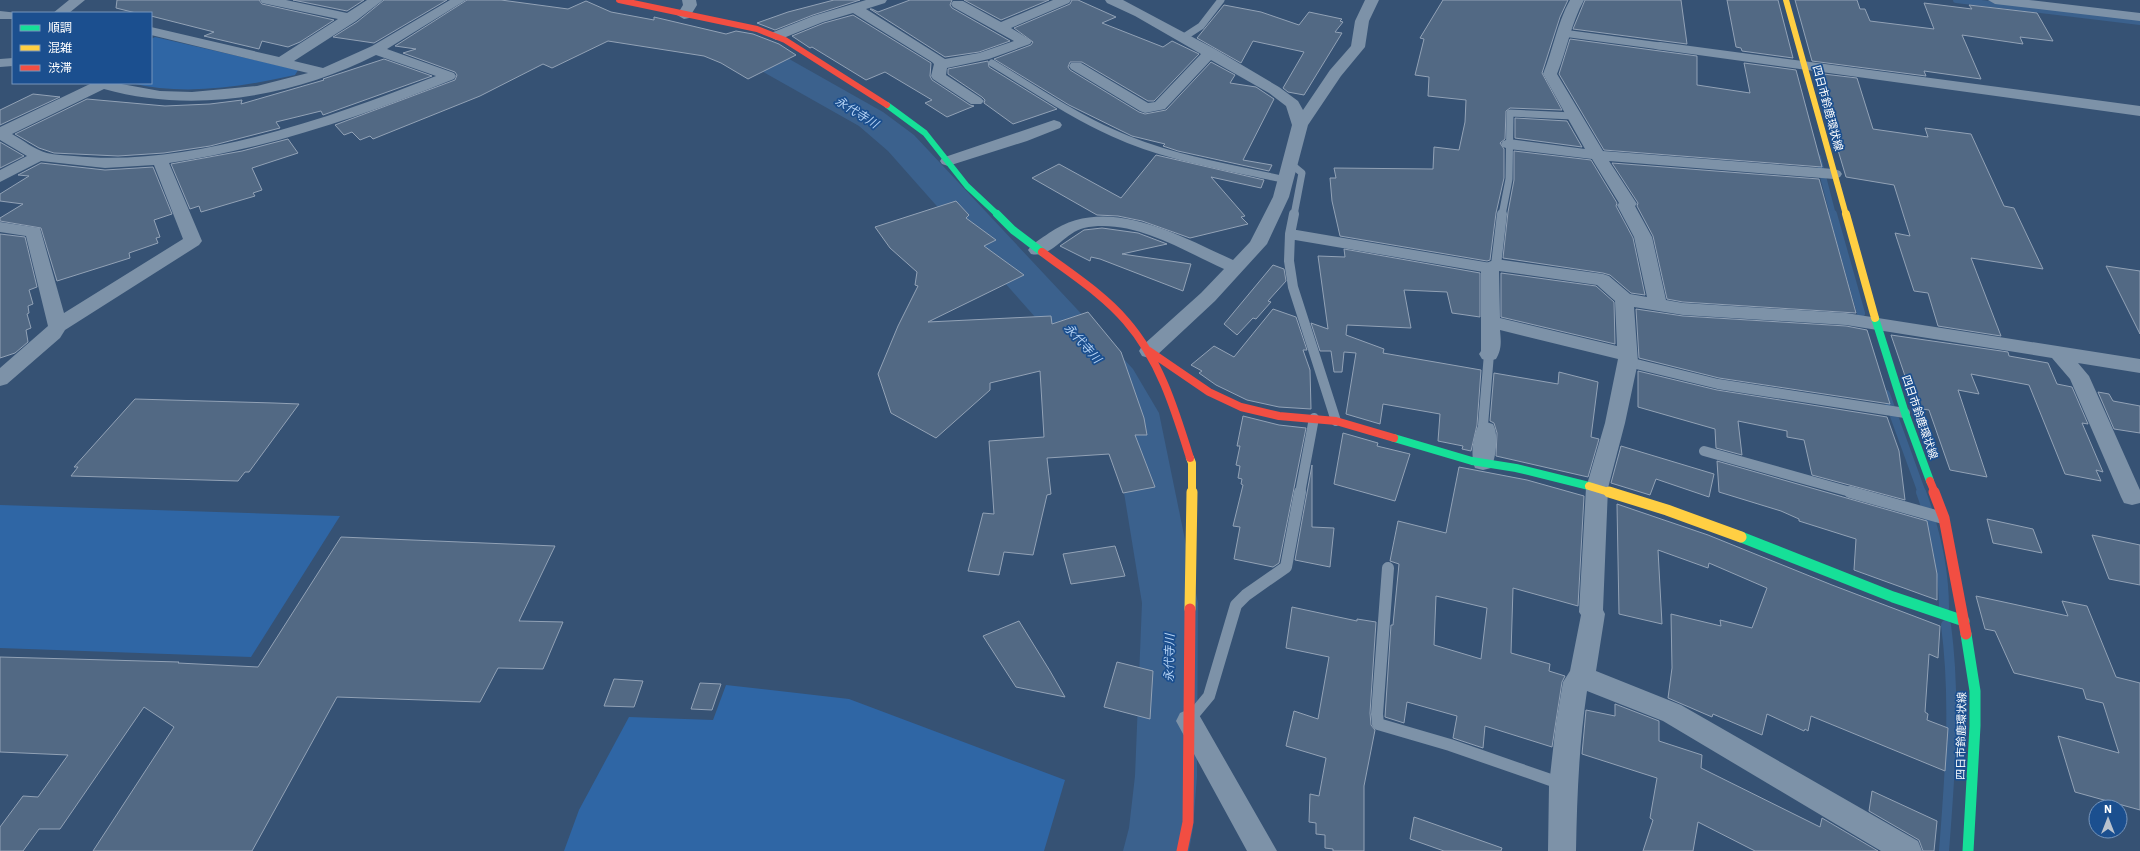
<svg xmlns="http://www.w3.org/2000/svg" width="2140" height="851" font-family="'IBM Plex Sans','Noto Sans JP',sans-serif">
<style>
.green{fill:#2f66a5}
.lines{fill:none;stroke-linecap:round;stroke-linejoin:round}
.stream-far2{stroke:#3b618d;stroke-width:6}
.stream-far1{stroke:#3b618d;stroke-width:8}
.stream{stroke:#3b618d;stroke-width:10}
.river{fill:#3b618d;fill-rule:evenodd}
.building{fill:#526984;stroke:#92a2b6;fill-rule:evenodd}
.lane-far2{stroke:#7d92a8;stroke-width:7}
.lane-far1{stroke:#7d92a8;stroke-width:10}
.lane{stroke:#7d92a8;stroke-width:12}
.street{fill:#7d92a8;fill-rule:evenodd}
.fast-far2{stroke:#16e098;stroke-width:6}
.fast-far1{stroke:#16e098;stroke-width:8}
.fast{stroke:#16e098;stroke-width:11}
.slow-far2{stroke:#ffcf43;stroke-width:6}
.slow-far1{stroke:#ffcf43;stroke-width:8}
.slow{stroke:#ffcf43;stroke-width:11}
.jam-far2{stroke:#f24e42;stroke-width:6}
.jam-far1{stroke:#f24e42;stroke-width:8}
.jam{stroke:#f24e42;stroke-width:11}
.labels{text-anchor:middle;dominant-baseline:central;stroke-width:3.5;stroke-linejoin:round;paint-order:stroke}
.street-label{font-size:11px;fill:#fff;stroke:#1b4f8f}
.water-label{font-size:12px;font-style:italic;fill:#b5d3f5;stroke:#1b4f8f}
</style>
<rect width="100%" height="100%" fill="#365274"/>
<path class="green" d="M155 37 298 70 295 75C241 87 185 96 131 83H151V39Z
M0 505 340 516 251 657 0 648Z
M726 685 849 699 1065 780 1044 851H564L579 810 629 717 713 720Z"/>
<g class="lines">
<path class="stream-far2" d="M1956 0 2140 22
M1818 157 1833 215"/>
<path class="stream-far1" d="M1833 214 1861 313
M1886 394 1922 493"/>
<path class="stream" d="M1921 492C1935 530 1944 568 1944 608
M1944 851C1950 775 1956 701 1946 625"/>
<path class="river" d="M714 33 775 51 883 112 914 135 1133 369 1159 413 1198 603 1197 776 1193 828 1189 851H1123L1129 828 1135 776 1142 603 1111 413 1098 388 888 151 859 126 751 65 703 50 698 43 703 36Z"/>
</g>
<path class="building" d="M117 0H259L262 4 334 20 300 42 288 47 262 41 259 49 204 36 214 32 151 16V13H136L116 8Z
M293 0H364L347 11Z
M384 0H447L374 43 333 37 357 22Z
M467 0H501L568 9 586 1 611 12 654 20V17L726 34 736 31 753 34 779 44 796 55 748 79 721 63 704 56 608 41 552 68 543 64 480 96 373 139 370 136 360 140 352 132 344 135 335 125 455 80 457 75 455 72 403 53 416 49 395 46Z
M834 0H860L813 15 775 30 757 23 788 12Z
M910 0H952L950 5 952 8 1010 41 979 52 945 57 870 9H872L878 12Z
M964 0H1049L1001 20Z
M1072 0H1078L1116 17 1102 23 1163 47 1172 41 1199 54 1154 101H1148L1082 62H1070L1068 67 1070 70 1139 112 1145 114 1166 110 1211 62 1235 75 1230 83 1256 87 1274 99 1243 160 1272 165 1269 171 1178 151 1163 146 1165 144 1132 136 1069 105 994 59 1031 45 1033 42 1014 28 1070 4Z
M1443 0H1568L1560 17 1542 73 1562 110 1510 108 1506 111 1505 139 1500 143 1504 149V178L1496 213 1490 260 1487 261 1340 236 1332 201 1330 178H1336L1334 168 1433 169 1434 147 1459 150 1465 122 1466 100 1428 96 1429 77 1415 75 1424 39 1420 38Z
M1585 0H1681L1687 44 1573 29Z
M1727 0H1778L1793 58 1742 51 1741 48 1736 47Z
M1795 0H1857L1860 9H1865L1870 21 1934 29 1924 3 1972 9 1969 5 2037 13 2053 41 2020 37 2023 44 1962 35 1981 79 1924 71 1926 76 1812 61Z
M1224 5 1261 12 1299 25 1309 12 1342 19 1340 21 1343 22 1335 32 1342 33 1304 95 1288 92 1283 88 1304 52 1253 41 1241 63 1197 38Z
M853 15 931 63 930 76 932 80 970 105 974 106 947 117 925 103 932 100 885 72 866 80 812 47 810 48 792 36 824 23Z
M1570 39 1697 56V85L1750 93 1744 63 1796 70 1822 167 1604 150 1559 74Z
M384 59 432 76 323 115 321 111 276 122 280 128 210 146 164 153 118 156 54 153 39 148 15 134 87 99 165 106 210 104 242 100 241 104 324 80 323 79 326 78Z
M988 61 989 67 1057 109 1013 124 984 103 985 100 982 97 948 74V69Z
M1815 73 1857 78 1873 129 1928 137 1925 128 1971 134 2004 206 2014 208 2043 269 1971 258 2001 336 1938 326 1928 293 1914 291 1895 233 1910 236 1894 185 1846 177Z
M33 94 60 97 0 125V110Z
M1515 118 1567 121 1582 147 1515 138Z
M288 139 298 153 252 168 262 190 253 193 255 196 201 212 199 206 190 209 171 164 242 151Z
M0 142 24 156 0 168Z
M1514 151 1591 160 1617 203 1616 206 1633 238 1645 295 1631 293 1610 275 1603 273 1503 258 1508 212 1514 180Z
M1156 155 1264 180 1261 188 1211 177 1245 216 1241 217 1248 224 1190 238 1142 221 1118 216 1097 215 1032 178 1059 164 1121 198Z
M41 163 105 170 153 167 172 214 154 220 160 237 156 238 158 243 129 253 130 258 57 281 41 228 0 221V218L23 204 0 201V194L29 176 18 175Z
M1612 163 1819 179 1856 313 1683 302 1667 299 1653 236 1637 206 1638 203Z
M956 201 969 215 966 218 996 240 984 246 1024 275 928 322 1051 316 1052 324 1088 312 1121 352 1144 418 1147 435H1135L1155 487 1123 493 1109 454 1047 458 1051 494 1047 495 1033 555 1004 552 999 575 968 571 983 513 994 514 989 441 1044 437 1040 371 990 383V390L936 438 891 413 878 374 898 326 918 286 915 285 917 272 890 248 875 227Z
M1102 228 1138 233 1167 244 1122 254 1191 264 1183 291 1100 259 1091 257 1090 261 1060 246 1084 230Z
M0 234 25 237 37 287 29 290 33 304 28 306 29 313 27 314 31 328 26 330 28 342 15 353 0 358Z
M1344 249 1480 273V317L1452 313 1447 292 1404 290 1411 328 1347 325 1346 335 1384 349 1383 353 1481 370 1477 425 1471 451 1462 449 1463 446 1438 441 1440 414 1383 404 1380 424 1346 414 1356 353 1344 352 1342 372H1334L1331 351H1320L1311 323 1328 329 1318 256 1345 257Z
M1273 265 1284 269 1286 281 1268 301 1271 302 1256 319 1253 318 1237 335 1224 324Z
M2106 266 2140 271V334Z
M1501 273 1596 286 1614 302 1615 344 1501 317Z
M1273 309 1296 317 1307 350H1303L1310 370 1311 409 1279 407 1247 400 1216 385 1199 373 1202 371 1191 365 1214 346 1234 357Z
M1636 309 1683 316 1846 326 1867 330 1890 404 1719 378 1639 358Z
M1891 335 2008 352 2009 356 2048 363 2057 384 2072 387 2088 424 2082 423 2103 472 2096 470 2101 481 2065 474 2029 385 1971 374 1979 394 1958 390 1987 477 1950 470 1929 410 1916 408Z
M1638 371 1717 390 1887 417 1899 451 1905 500 1812 475 1804 440 1787 437V431L1738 421 1742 455 1716 448 1715 429 1638 407Z
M1559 372 1598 382 1591 437 1599 439 1588 477 1496 456 1497 433 1494 423 1490 421 1494 373 1558 384Z
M2098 392 2109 394 2113 401 2140 406V433L2114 429Z
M135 399 274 403 299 404 249 472H245L238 481 71 476 78 467H74Z
M1243 416 1279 425 1306 428 1279 563 1273 567 1234 559 1240 527 1233 526 1243 485 1241 484 1242 479 1238 478 1240 466 1236 465 1240 446H1237Z
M1343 433 1378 443 1377 446 1410 454 1395 501 1334 484Z
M1621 446 1714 474 1709 497 1656 479 1650 495 1611 483Z
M1717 461 1927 521 1937 574V600L1854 570 1856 539 1799 521V519L1781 511 1719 492Z
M1312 465V527L1334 528 1330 567 1295 560Z
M1459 467 1527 480 1584 496 1578 606 1513 588 1511 653 1550 664 1549 671 1565 676 1562 682 1552 747 1485 726 1483 748 1453 738 1457 716 1407 702 1404 723 1385 717 1391 625H1393L1399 564 1390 561 1398 521 1446 533ZM1436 596 1487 608 1481 659 1434 645Z
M1617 504 1708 535 1832 585 1940 626 1938 658 1929 654 1925 712 1928 714 1927 720 1948 728 1945 771 1811 716 1808 731 1805 729 1804 731 1767 714 1762 735 1713 714 1712 717 1668 698 1672 668 1671 614 1721 626 1720 620 1752 628 1767 588 1709 563 1708 568 1658 550 1662 624 1619 614Z
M1987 519 2033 529 2042 553 1993 543Z
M2092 535 2140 545V585L2109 579Z
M341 537 555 546 519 621 563 622 543 669 498 668 480 702 337 697 252 851H93L174 727 144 707 60 829H39L23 851H0V827L23 796 38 797 68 755 0 752V657L179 662 178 663 258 667Z
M1115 546 1125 576 1071 584 1063 554Z
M1976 596 2068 616 2062 601 2087 606 2116 677 2140 683V810L2075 792 2058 736 2119 753 2103 703 2086 699 2083 689 2014 673 1995 631 1985 629Z
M1292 607 1357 621V619L1376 622 1370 713 1371 725 1375 730 1364 786V851H1333V849L1325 848V835L1316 834V823L1309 822 1310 794 1319 796 1326 758 1286 746 1294 711 1318 719 1329 657 1286 648Z
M1019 621 1050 671 1065 697 1016 687 983 636Z
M1117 662 1153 671 1150 719 1104 707Z
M614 679 643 681 634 707 604 706Z
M700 683 721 684 712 710 691 709Z
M1615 704 1659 721V741L1702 755 1701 768 1820 827 1822 818 1878 851H1755L1698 822 1693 851H1643L1653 820 1650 818 1657 778 1582 754 1586 710 1615 716Z
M1872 791 1937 821 1934 851H1923L1919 840 1869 811Z
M1414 817 1502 848 1501 851H1444L1410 839Z"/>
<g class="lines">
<path class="lane-far2" d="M1563 33 1660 46
M1184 37 1201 26 1221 0
M992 63C1032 87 1070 114 1113 133 1167 158 1228 167 1286 180
M1291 164 1302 173 1294 215
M1502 215 1509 179 1510 113 1573 116"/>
<path class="lane-far1" d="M1294 214 1290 234 1289 261 1293 287 1336 421
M1290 234 1490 268
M1496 265 1502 214
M1628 362 1718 384 1905 413
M1486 429 1483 425 1489 354
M1704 451 1854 493
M1300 493 1314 418"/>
<path class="lane" d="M1850 492 1943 518
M1388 568 1377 714 1378 724 1450 745 1562 784
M1194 714 1209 696 1236 605 1246 595 1286 567 1300 492"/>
<path class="street" d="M69 0H85L69 13H53Z
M260 0H286L347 13 367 0H383L356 21 294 61 323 68 372 46 450 0H466L387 49 454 73 456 76 454 79C363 116 267 149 169 163L202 241 199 245 65 330 60 338 7 384 0 386V368L48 326 26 236 0 232V222L40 228 64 313 183 239 154 165 105 168 41 161 0 182V170L27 156 0 140V127L92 83H116L160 91 192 92 257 86 308 73 151 35V27L279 57 338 19 262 3ZM376 55 436 76C330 118 188 168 74 156 65 155 55 155 47 153 35 150 23 140 12 134L104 89C193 114 293 97 376 55Z
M682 0H696L697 5 689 18 684 19 677 15 683 5Z
M866 0H887L885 3 866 9 945 59 979 53 1014 41 953 7 951 4 953 1H963L1001 22 1053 0H1071L1069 3 1011 28 1032 41 1030 44 989 59 947 68 946 75 981 98 984 101 981 104H971L933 79 931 76 934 64 932 62 853 13 823 22 781 39 776 40 769 36 771 33 813 16Z
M1105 0H1123L1215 49 1279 87 1298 101 1303 110 1330 70 1351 46 1355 21 1365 0H1379L1369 21 1365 47 1341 76 1308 125 1289 197 1267 244 1215 301 1156 356 1149 358 1142 356 1139 351 1142 346 1201 293 1224 269C1182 250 1132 218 1084 228 1065 232 1051 259 1031 254L1028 250C1033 243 1042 238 1049 233 1106 193 1178 235 1233 260L1250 242 1273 197 1292 125 1286 106 1269 93 1211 60 1165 109 1145 113 1140 111 1071 69 1069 66 1071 63H1081L1148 103 1155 102 1201 54 1135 16 1107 3Z
M1570 0H1584C1571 23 1567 50 1557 74L1603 151 1834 169 1840 171 1842 174 1840 177 1834 179 1609 161 1637 204 1635 206 1652 237 1666 300 1683 303 1846 313 2140 359V373L2078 363 2089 376 2140 490V503L2132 505 2124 503 2121 497 2070 379 2052 358 1846 325 1683 315 1634 307 1638 362 1625 423 1608 488 1603 610 1605 614 1596 671 1681 705 1918 841 1922 851H1881L1663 721 1587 691C1579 744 1577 797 1576 851H1548L1549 785 1556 723 1563 682 1570 671 1581 615 1579 612 1586 488 1605 423 1618 359 1500 330C1501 341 1502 349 1496 359L1489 361 1482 359 1479 354 1481 351V268L1484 264 1496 259 1603 274 1609 276 1630 294 1647 297 1634 237 1617 205 1619 203 1592 159 1509 149 1503 147 1501 144 1503 141 1509 139 1585 149 1543 74C1553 50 1557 23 1570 0ZM1499 271 1597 285 1615 301 1617 346 1500 318Z
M1988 0H2029L2140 13V21L1995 4Z
M0 11 18 13H13V19H0Z
M1660 42 2140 106V116L1655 49 1653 46 1655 43Z
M13 58V66L0 67V59Z
M1054 120 1060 122 1062 125 1060 128 1027 141 948 166 942 164 940 161 942 158Z
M1486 422 1493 424C1499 434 1496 458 1491 468L1483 470 1475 468C1470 457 1473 434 1479 424Z
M1189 709 1198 713 1277 851H1247L1176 721 1180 713Z"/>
<path class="fast-far2" d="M887 105 925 133 967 186 998 215"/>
<path class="fast-far1" d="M997 214 1013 230 1042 252
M1875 318 1905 413 1930 481
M1394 438 1472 461 1516 468 1589 486"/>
<path class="fast" d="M1741 537 1893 597 1964 621
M1966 634 1975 691V726L1968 851"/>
<path class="slow-far2" d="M1786 0 1846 215"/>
<path class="slow-far1" d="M1846 214 1875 318
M1190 458 1192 463V493
M1589 486 1612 493"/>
<path class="slow" d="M1609 492 1667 510 1741 537
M1190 609 1192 492"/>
<path class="jam-far2" d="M619 0 757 29 785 40 887 105"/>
<path class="jam-far1" d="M1042 252C1071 274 1103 294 1126 321 1160 360 1175 410 1190 458
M1149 351 1209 392 1241 407 1279 416 1336 421 1394 438
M1930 481 1935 493"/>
<path class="jam" d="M1934 492 1944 518 1966 634
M1182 851 1188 822 1190 609"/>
</g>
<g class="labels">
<g class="street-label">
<text transform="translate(1828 108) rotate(75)">四日市鈴鹿環状線</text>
<text transform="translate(1920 417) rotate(71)">四日市鈴鹿環状線</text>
<text transform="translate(1961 736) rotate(-89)">四日市鈴鹿環状線</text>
</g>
<g class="water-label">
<text transform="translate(857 112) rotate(32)">永代寺川</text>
<text transform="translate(1083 343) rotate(48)">永代寺川</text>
<text transform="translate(1169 658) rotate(-89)">永代寺川</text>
</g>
</g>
<rect x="12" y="12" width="140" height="72" fill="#1b4f8f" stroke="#7695bc"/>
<rect x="20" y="25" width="20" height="6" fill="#16e098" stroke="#7695bc"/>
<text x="48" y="32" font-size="12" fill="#ffffff">順調</text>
<rect x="20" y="45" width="20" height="6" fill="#ffcf43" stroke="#7695bc"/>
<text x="48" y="52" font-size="12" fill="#ffffff">混雑</text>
<rect x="20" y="65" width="20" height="6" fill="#f24e42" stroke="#7695bc"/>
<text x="48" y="72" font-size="12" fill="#ffffff">渋滞</text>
<g transform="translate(2108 819)"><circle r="19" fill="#1b4f8f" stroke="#7695bc"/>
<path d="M0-3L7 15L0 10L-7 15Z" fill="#b9c2ce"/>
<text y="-6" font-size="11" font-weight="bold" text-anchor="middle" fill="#ffffff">N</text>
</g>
</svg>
